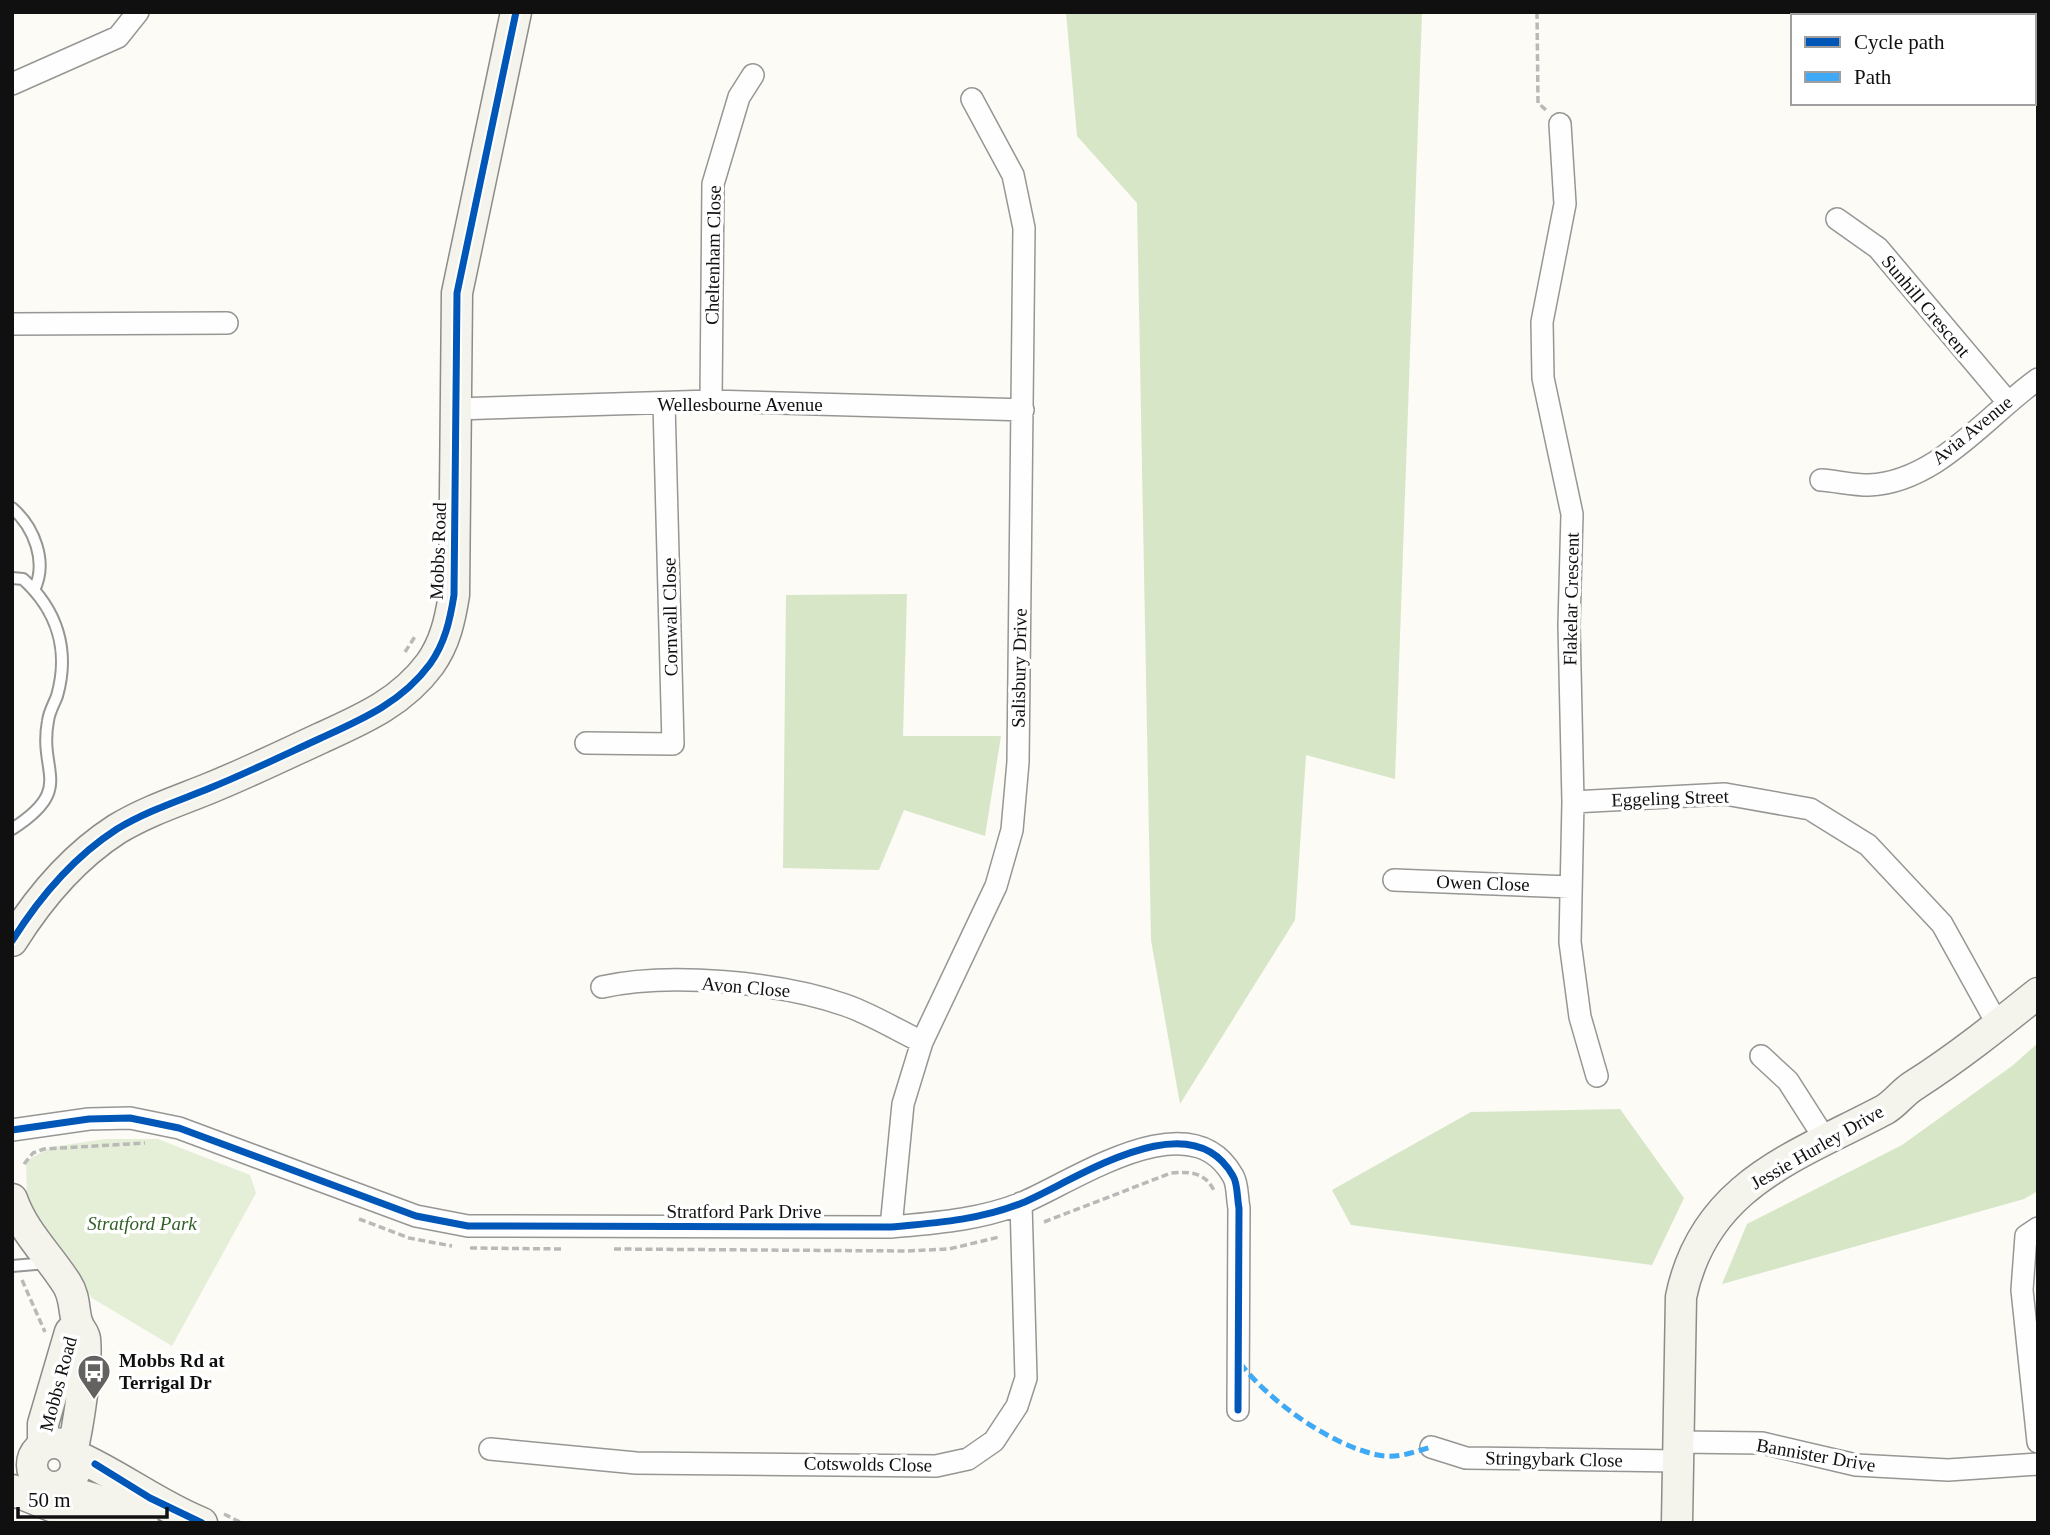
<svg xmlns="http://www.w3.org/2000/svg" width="2050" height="1535" font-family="'Times New Roman',serif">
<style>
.green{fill:#e5efd8}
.forest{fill:#d6e6c7}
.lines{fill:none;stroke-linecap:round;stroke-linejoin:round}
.lane-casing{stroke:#969694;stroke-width:14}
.street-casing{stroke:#969694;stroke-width:24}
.secondary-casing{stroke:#8d8c8a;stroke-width:33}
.path{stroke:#b9b9b8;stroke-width:3.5;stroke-dasharray:7 3.5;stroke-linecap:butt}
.lane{stroke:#fffefe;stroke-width:10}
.street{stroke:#fffefe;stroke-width:21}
.secondary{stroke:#f4f3ec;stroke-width:30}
.quiet{stroke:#3fa9f5;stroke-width:5;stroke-dasharray:10 5;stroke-linecap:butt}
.cycleway-casing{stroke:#fff;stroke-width:11}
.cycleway{stroke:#0057b8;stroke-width:7}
.labels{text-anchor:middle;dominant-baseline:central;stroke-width:7;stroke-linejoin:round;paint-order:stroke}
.street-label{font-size:19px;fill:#101010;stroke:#fff}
.park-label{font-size:19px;font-style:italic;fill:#316127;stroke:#fff}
.poi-label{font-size:19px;font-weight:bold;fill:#101010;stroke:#fff;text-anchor:start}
</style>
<rect width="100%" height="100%" fill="#fcfbf6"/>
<path class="green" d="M105 1139H158L250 1175 256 1193 172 1346 92 1298 27 1201 26 1161 51 1147Z"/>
<path class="forest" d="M1066 12H1422L1395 779 1306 755 1295 920 1180 1104 1151 940 1137 203 1077 136Z
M907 594 903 736H1001L985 836 904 810 879 870 783 868 786 595Z
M2038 1043V1191L2024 1199 1722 1284 1747 1224 1902 1145 2012 1066Z
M1620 1109 1684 1198 1652 1265 1351 1225 1332 1190 1471 1112Z"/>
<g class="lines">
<defs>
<path id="lane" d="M12 508C34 527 48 562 34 590
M12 578 23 579C57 610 70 650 57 696 54 704 49 712 48 721 38 773 76 788 12 829
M12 1266 47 1263"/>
<path id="street" d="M12 84 118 37 138 12
M1560 124 1565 204 1542 322 1543 378 1572 514 1569 625 1573 802 1570 942 1580 1017 1597 1076
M1837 219 1878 248 2007 401
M12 324 227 323
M711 401 713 184 739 97 753 75
M456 409 711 401 1023 410
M1821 480C1836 481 1853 485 1869 485 1937 482 1986 416 2038 379
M586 743 673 744 664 403
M1573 802 1725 794 1810 809 1868 845 1942 924 1998 1025
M1394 880 1571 887
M602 987C669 972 780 982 845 1005 871 1014 897 1030 922 1042
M1761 1056 1788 1081 1825 1139
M12 1130 89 1119 130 1118 179 1128 416 1216 468 1226 891 1227C935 1223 980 1220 1022 1203 1075 1181 1190 1099 1233 1176 1238 1184 1237 1199 1239 1208L1238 1410
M891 1227 903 1104 922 1042 996 886 1012 830 1018 762 1024 228 1013 175 972 99
M2038 1228 2026 1236 2022 1290 2038 1442
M1679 1442 1762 1443 1856 1465 1948 1470 2038 1464
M1431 1447 1466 1458 1678 1461
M490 1449 636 1463 936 1466 968 1459 994 1441 1017 1406 1026 1378 1021 1203"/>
<path id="secondary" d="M12 941C39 898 75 856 117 829 147 811 178 801 210 788 247 773 284 755 321 738 363 719 402 702 430 664 445 643 450 620 454 595L457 293 516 12
M12 1199C24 1233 48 1254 67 1284 76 1298 73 1312 78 1325 81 1331 84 1333 85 1339 88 1364 78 1427 72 1452
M32 1465a22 22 0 1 1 44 0a22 22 0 1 1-44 0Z
M43 1446V1424L70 1332 78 1324
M74 1455C118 1474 157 1505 202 1523
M53 1487 94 1499 143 1523
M12 1490 93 1523
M1677 1523 1681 1297C1704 1185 1795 1157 1884 1110 1895 1104 1902 1093 1913 1086 1957 1058 1997 1026 2038 993"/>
</defs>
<use href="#lane" class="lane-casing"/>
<use href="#street" class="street-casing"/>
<use href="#secondary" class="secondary-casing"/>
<path class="path" d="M1537 12 1538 103 1546 110
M405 652 416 635
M24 1164 33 1153 44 1149 145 1143
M359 1219 409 1238 452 1246
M1044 1222 1171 1173C1191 1171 1207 1173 1215 1193
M470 1248 564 1249
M614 1249 906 1251 949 1249 999 1237
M22 1280 45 1332
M224 1514 242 1523"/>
<use href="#lane" class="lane"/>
<use href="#street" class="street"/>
<use href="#secondary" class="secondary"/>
<path class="quiet" d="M1240 1363C1269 1401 1330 1445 1378 1455 1397 1459 1414 1452 1431 1447"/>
<defs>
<path id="cycleway" d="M12 941C39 898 75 856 117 829 147 811 178 801 210 788 247 773 284 755 321 738 363 719 402 702 430 664 445 643 450 620 454 595L457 293 516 12
M12 1130 89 1119 130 1118 179 1128 416 1216 468 1226 891 1227C935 1223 980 1220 1022 1203 1075 1181 1190 1099 1233 1176 1238 1184 1237 1199 1239 1208L1238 1410
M95 1464 150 1498 202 1523"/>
</defs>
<use href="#cycleway" class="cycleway-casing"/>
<use href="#cycleway" class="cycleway"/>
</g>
<defs>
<symbol id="bus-pin" viewBox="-11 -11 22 30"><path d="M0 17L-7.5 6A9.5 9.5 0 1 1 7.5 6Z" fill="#636260" stroke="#fff"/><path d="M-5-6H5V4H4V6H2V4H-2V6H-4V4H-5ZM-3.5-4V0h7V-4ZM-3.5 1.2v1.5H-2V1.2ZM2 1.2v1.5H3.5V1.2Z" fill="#fff"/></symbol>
</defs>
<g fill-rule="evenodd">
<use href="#bus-pin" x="75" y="1352" width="38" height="52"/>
</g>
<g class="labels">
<g class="street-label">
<text transform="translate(713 255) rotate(-89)">Cheltenham Close</text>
<text transform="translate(1926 306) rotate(50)">Sunhill Crescent</text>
<text x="740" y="404">Wellesbourne Avenue</text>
<text transform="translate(1972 430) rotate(-39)">Avia Avenue</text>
<text transform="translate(438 551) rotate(-88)">Mobbs Road</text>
<text transform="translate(1571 599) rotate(-89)">Flakelar Crescent</text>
<text transform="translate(670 617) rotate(-91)">Cornwall Close</text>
<text transform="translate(1019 668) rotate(-89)">Salisbury Drive</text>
<text transform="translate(1670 798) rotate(-2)">Eggeling Street</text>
<text transform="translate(1483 883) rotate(2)">Owen Close</text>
<text transform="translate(746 987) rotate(5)">Avon Close</text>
<text transform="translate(1817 1147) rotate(-30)">Jessie Hurley Drive</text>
<text x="744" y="1211">Stratford Park Drive</text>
<text transform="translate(58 1384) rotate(-75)">Mobbs Road</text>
<text transform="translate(1816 1455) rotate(10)">Bannister Drive</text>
<text transform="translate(1554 1459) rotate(1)">Stringybark Close</text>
<text transform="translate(868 1464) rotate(1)">Cotswolds Close</text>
</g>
<g class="park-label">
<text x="142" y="1223">Stratford Park</text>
</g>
<g class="poi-label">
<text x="119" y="1360">Mobbs Rd at<tspan x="119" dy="22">Terrigal Dr</tspan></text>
</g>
</g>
<rect width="2050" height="1535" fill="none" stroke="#101010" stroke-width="28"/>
<rect x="1791" y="14" width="245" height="91" fill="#ffffff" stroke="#9f9f9f" stroke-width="2"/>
<rect x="1805" y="37" width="35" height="10" fill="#0057b8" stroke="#9f9f9f" stroke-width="2"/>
<text x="1854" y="49" font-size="21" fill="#101010">Cycle path</text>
<rect x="1805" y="72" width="35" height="10" fill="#3fa9f5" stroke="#9f9f9f" stroke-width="2"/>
<text x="1854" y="84" font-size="21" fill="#101010">Path</text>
<path d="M18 1507v10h149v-10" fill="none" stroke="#101010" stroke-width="3.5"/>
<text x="28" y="1507" font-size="21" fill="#101010" stroke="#ffffff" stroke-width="5" paint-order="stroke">50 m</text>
</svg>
